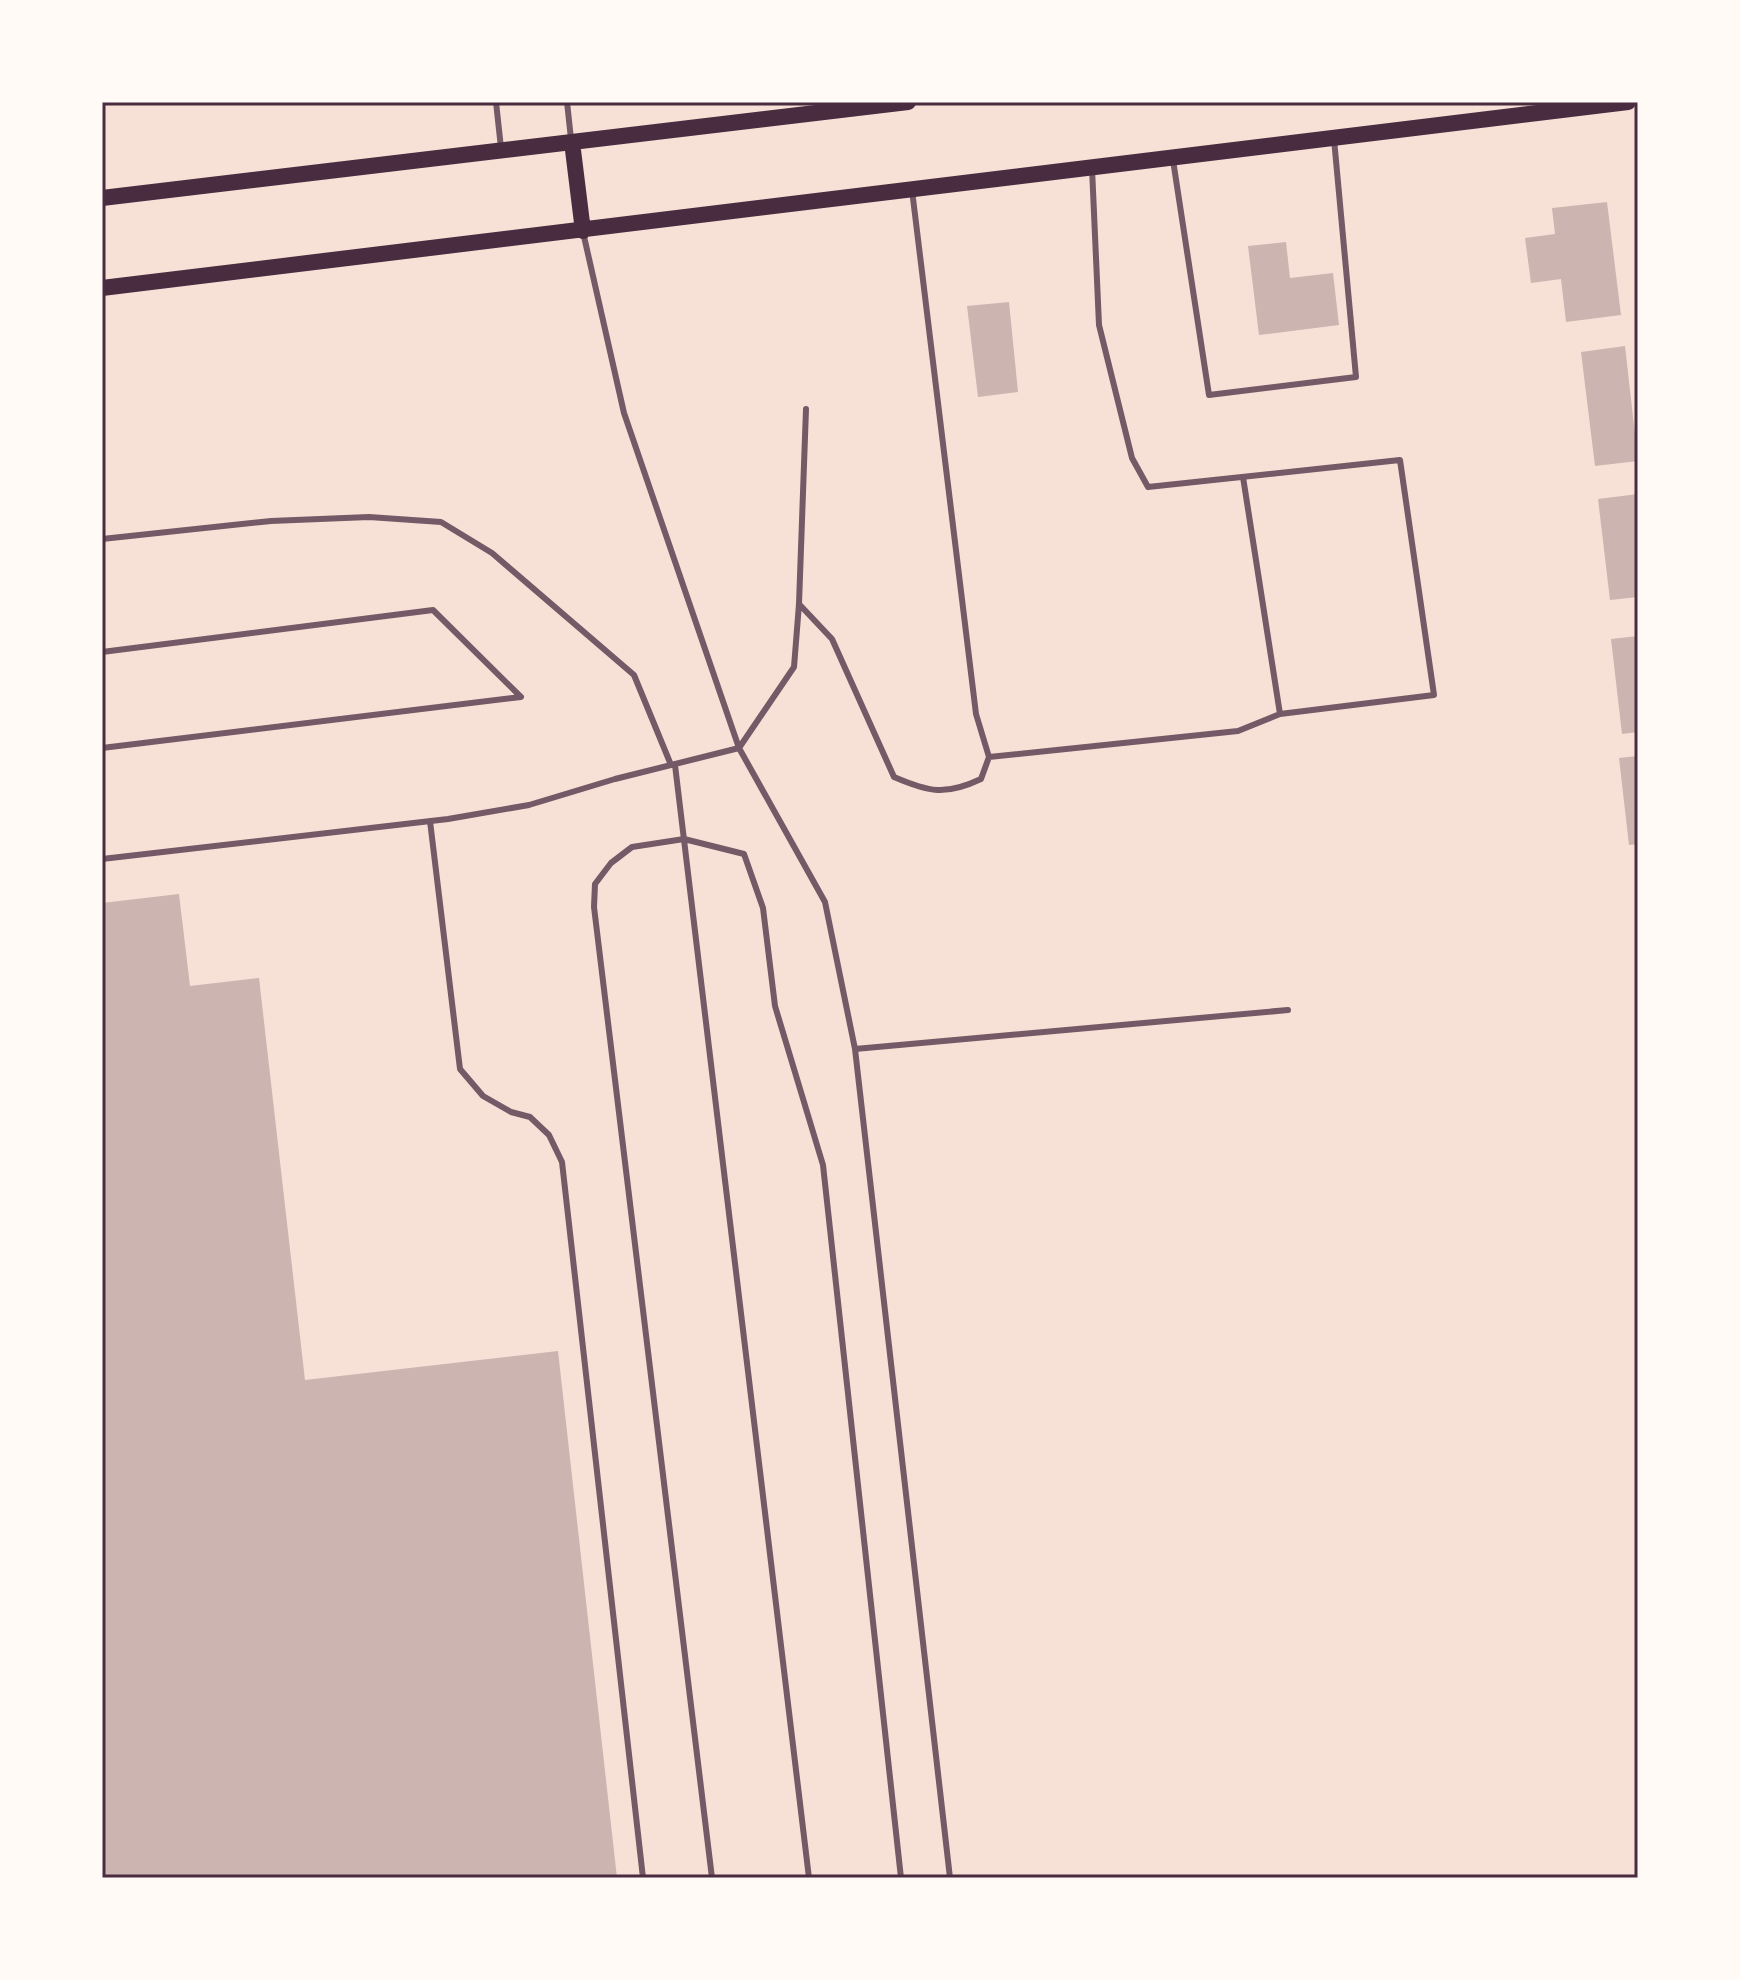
<svg xmlns="http://www.w3.org/2000/svg" width="1740" height="1980" font-family="Roboto,sans-serif">
<style>
.building{fill:#ccb4b1}
.lines{fill:none;stroke-linecap:round;stroke-linejoin:round}
.service{stroke:#755966;stroke-width:6}
.secondary{stroke:#4a2c40;stroke-width:16}
.neatline{fill:none;stroke:#4a2c40;stroke-width:3}
</style>
<rect width="100%" height="100%" fill="#f7e1d7"/>
<path class="building" d="M1607 202 1621 315 1566 322 1561 279 1531 283 1525 238 1555 234 1552 208Z
M1286 242 1290 278 1333 273 1339 325 1259 335 1248 246Z
M1009 302 1018 392 978 397 967 306Z
M1625 346 1638 461 1595 466 1581 352Z
M1638 494V597L1610 600 1598 499Z
M1638 636V732L1622 734 1611 639Z
M1638 756V844L1629 845 1619 758Z
M179 894 190 986 259 978 305 1380 558 1351 617 1878H102V903Z"/>
<g class="lines">
<path class="service" d="M496 102 501 148
M567 102 571 139
M1173 160 1209 395 1356 377 1334 139
M1092 168 1099 325 1132 458 1148 487 1400 460 1434 695 1280 714 1243 477
M912 190 976 714 989 757 1238 731 1280 714
M583 232 624 413 739 748 825 902 855 1049 950 1878
M102 539 271 521 369 517 441 522 492 553 634 675 671 765
M799 604 832 639 894 777C929 792 945 796 981 779L989 757
M102 652 433 610 521 697 102 748
M675 765 809 1878
M430 821 460 1069 483 1096 511 1112 530 1117 549 1135 562 1162 643 1878
M102 859 448 819 529 805 615 779 739 748 794 667 799 604 806 409
M855 1049 1288 1010
M712 1878 594 907 595 884 611 863 632 847 684 839 744 854 763 908 775 1006 823 1165 901 1878"/>
<path class="secondary" d="M572 142 583 231
M102 198 908 102
M102 288 1628 102"/>
</g>
<rect width="1740" height="1980" fill="none" stroke="#fffaf5" stroke-width="208"/>
<rect x="104" y="104" width="1532" height="1772" class="neatline"/>
</svg>
